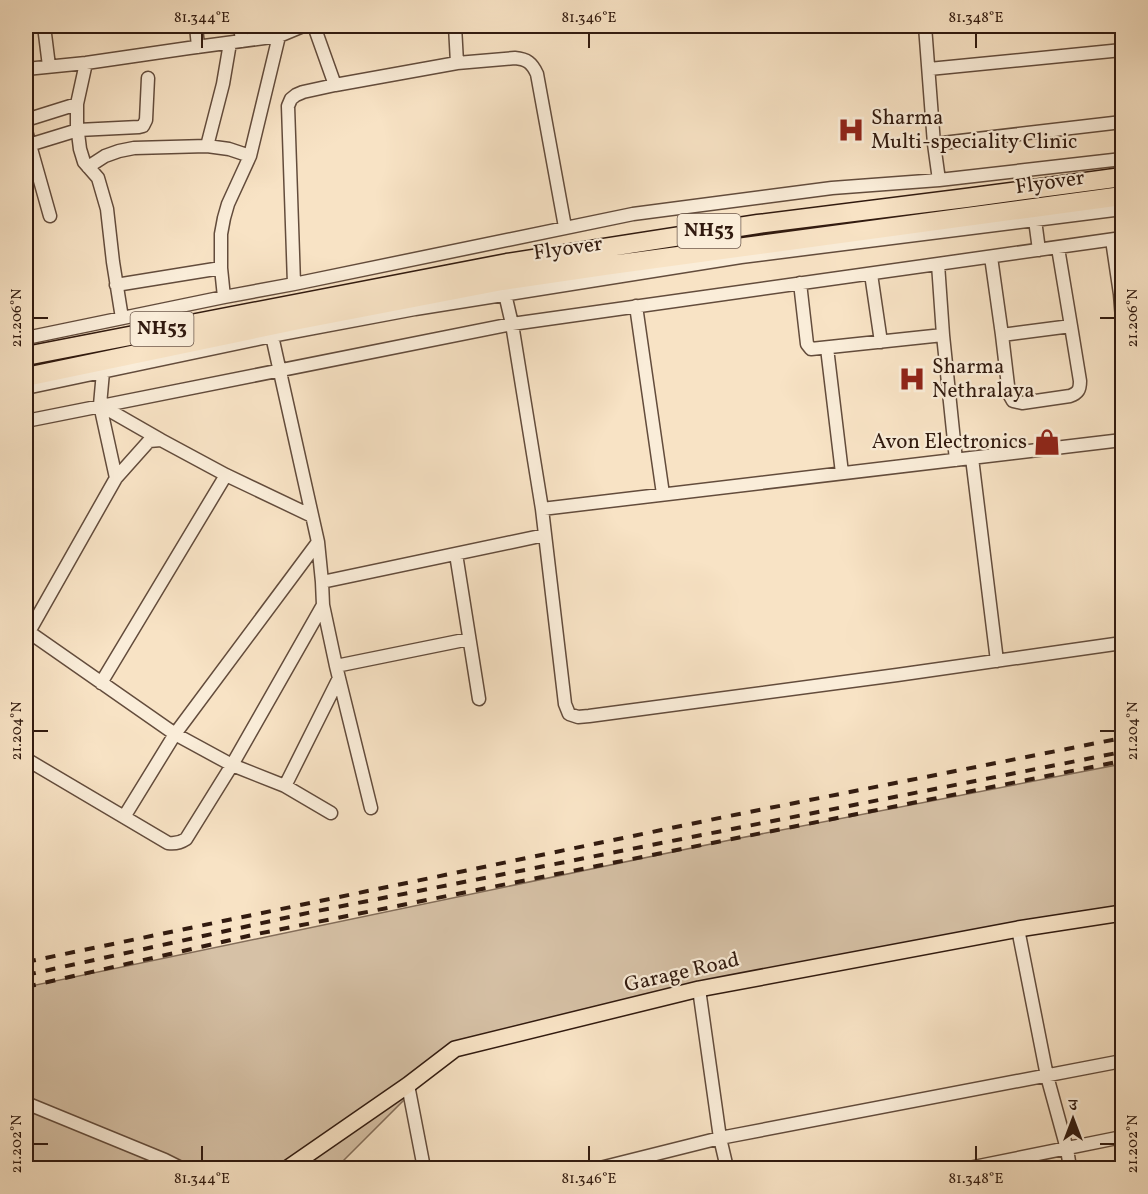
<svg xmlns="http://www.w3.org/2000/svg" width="1148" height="1194" font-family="Vollkorn,'Noto Serif Devanagari',serif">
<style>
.green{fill:#d6c1a6;stroke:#846e5a;stroke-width:1.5}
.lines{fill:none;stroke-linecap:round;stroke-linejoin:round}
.minor-casing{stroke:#634c3c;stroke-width:15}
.major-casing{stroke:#311a0f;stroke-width:18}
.highway-casing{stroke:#311a0f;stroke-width:21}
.minor{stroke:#faedd9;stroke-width:12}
.major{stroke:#f8e3c5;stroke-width:15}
.highway{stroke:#f8e3c5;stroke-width:18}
.rail{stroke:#311a0f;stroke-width:4;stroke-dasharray:10 10;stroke-linecap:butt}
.ticks{fill:none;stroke:#311a0f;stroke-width:2}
.labels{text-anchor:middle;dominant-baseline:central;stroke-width:4.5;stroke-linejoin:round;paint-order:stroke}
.shield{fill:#faedd9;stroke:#6d594c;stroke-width:1.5}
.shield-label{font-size:20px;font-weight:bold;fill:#311a0f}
.poi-label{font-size:21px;fill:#311a0f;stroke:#faedd9;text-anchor:start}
.street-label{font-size:21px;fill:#311a0f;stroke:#faedd9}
.neatline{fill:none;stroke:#311a0f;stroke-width:2}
.ticks-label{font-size:15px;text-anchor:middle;fill:#311a0f}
</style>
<rect width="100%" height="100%" fill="#f8e3c5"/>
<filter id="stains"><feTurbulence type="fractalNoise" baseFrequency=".00333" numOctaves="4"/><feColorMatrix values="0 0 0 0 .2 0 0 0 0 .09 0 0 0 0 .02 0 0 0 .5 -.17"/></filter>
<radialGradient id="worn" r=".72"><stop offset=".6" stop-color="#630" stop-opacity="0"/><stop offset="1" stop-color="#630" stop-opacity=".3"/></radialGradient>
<path class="green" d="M1122 764V913L699 989 455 1049 336 1168H26V987L735 839Z"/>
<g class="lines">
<defs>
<path id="minor" d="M44 26 49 66
M196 26 198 47
M240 26 242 41
M314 26 335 85
M455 26 457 63
M925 26 934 144 939 180
M86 63 77 104V125L80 149 84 162 98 178 107 209 113 262 122 318
M26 69 86 63 189 48 279 36 303 26
M929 69 1122 50
M26 120 77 104
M26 131 50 216
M934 144 1122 122
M29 145 78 130 139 127 143 126 146 120 148 78
M207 146 223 84 230 43
M88 167 105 156 119 151 134 148 207 146 229 149 250 156
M1035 220 1039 250
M1112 240 1120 294
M991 257 1002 335 1071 326 1058 248
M938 264 943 335
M871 274 881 342
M800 283 807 344 811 349 943 335 956 460
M294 284 288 106 291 99 296 95 303 92 335 85 457 63 515 58C527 59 532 63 537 74L565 227
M116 285 221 268
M1122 293 1120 294 1122 319
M505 294 512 324 542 509 565 704 569 714 578 717 589 716 897 675 1122 643
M224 297 221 268V234L224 218 228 204 250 156 279 36 280 26
M636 306 663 494
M1002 335 1009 394 1013 401 1022 403 1070 396C1078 393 1080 390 1080 381L1071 326
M272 336 318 542 322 582 323 605 336 666 371 808
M26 338 224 297 294 284 633 214 832 188 939 180 1122 159
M827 348 842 473
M26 388 272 336 415 309 741 257 1122 209
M100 405 161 440 226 475 312 516
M26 421 512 324 1122 238
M972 458 997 661
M116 478 149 441 161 440
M542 509 1122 440
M456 554 479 699
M322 582 545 535
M26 630 175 734 232 765 285 786 331 813
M26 637 116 478 100 405 103 372
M336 666 469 639
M101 683 226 475
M26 759 168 843C175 844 180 843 186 839L232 765 323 605
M285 786 339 678
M124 817 175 734 318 542
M1018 929 1047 1076 1067 1149 1070 1168
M699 989 720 1138 727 1168
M408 1085 424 1168
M26 1103 165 1160 181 1168
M600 1168 720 1138 1122 1061
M969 1168 1122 1137"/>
<path id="major" d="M288 1168 408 1085 455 1049 699 989 1018 929 1122 913"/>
<path id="highway" d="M26 356 507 263 758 224 966 198 1122 177
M26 377 299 320 502 281 611 265 1122 196"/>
</defs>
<use href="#minor" class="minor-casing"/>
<use href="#major" class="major-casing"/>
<use href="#highway" class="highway-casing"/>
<use href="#minor" class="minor"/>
<use href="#major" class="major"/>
<use href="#highway" class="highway"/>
<path class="rail" d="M26 962 729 816 1122 738
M26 975 312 912 1122 752
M26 987 257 934 1122 761"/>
</g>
<path class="ticks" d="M202 33V48M589 33V48M976 33V48M33 318H48M1100 318H1115M33 731H48M1100 731H1115M33 1144H48M1100 1144H1115M202 1146V1161M589 1146V1161M976 1146V1161"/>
<defs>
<symbol id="hospital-bare" viewBox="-9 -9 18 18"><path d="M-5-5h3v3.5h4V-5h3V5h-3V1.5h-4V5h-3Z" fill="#8f2418" stroke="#faedd9" stroke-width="2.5" paint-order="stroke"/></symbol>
<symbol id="shop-bare" viewBox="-9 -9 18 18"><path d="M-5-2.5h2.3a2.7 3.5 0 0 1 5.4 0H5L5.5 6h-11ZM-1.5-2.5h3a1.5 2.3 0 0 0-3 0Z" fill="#8f2418" stroke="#faedd9" stroke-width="2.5" paint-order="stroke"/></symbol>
</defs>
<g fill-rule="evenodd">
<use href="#hospital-bare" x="832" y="111" width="38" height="38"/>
<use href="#hospital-bare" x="893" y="360" width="38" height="38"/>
<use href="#shop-bare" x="1028" y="423" width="38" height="38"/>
</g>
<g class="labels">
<g class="shield">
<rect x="677.5" y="214" width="63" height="34" rx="4.5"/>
<rect x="130.5" y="312" width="63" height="34" rx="4.5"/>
</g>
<g class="shield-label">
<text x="709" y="231">NH53</text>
<text x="162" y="329">NH53</text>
</g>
<g class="poi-label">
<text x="871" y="118">Sharma<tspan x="871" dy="24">Multi-speciality Clinic</tspan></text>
<text x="932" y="367">Sharma<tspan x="932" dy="24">Nethralaya</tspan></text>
<text x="1027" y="442" text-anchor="end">Avon Electronics</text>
</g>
<g class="street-label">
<text transform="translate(1050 183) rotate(-8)">Flyover</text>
<text transform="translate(568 249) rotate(-8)">Flyover</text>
<text transform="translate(682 973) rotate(-13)">Garage Road</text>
</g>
</g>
<rect width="1148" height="1194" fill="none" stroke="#f8e3c5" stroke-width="66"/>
<g transform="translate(1073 1119)" stroke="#faedd9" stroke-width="4.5" paint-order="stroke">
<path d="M0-4.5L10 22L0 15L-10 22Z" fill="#311a0f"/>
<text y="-9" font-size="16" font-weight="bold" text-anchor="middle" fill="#311a0f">उ</text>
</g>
<rect x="33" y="33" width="1082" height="1128" class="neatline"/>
<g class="ticks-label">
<text x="202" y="22">81.344°E</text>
<text x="589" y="22">81.346°E</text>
<text x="976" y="22">81.348°E</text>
<text transform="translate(16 318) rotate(-90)" y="5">21.206°N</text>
<text transform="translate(1132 318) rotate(-90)" y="5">21.206°N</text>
<text transform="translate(16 731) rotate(-90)" y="5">21.204°N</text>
<text transform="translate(1132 731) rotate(-90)" y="5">21.204°N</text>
<text transform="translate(16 1144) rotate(-90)" y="5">21.202°N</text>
<text transform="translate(1132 1144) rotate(-90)" y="5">21.202°N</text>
<text x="202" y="1183">81.344°E</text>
<text x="589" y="1183">81.346°E</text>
<text x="976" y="1183">81.348°E</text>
</g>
<rect width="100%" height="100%" filter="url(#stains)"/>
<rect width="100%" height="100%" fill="url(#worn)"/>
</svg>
